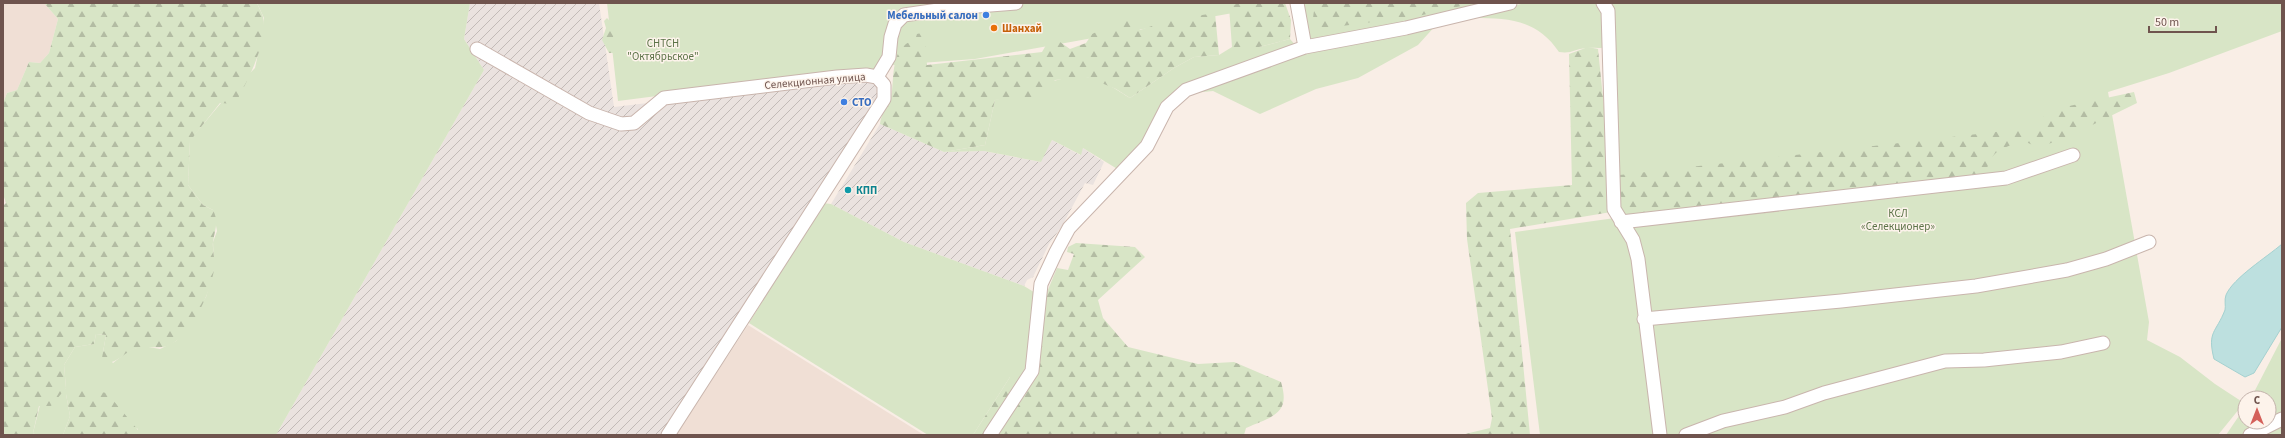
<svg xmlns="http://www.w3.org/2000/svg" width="2285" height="438" font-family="'Source Sans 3',sans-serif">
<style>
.residential{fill:#f0dfd5}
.industrial{fill:url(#industrial-furrows)}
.green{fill:#d8e5c6}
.forest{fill:url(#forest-firs)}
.water{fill:#bde0df;stroke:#a4d1d0}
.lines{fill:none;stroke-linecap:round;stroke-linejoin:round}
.minor-casing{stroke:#c9b5ad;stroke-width:15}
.minor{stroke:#fff;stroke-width:13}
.shop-dot{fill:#3f7fe0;stroke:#fdf3eb;stroke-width:1.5}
.food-dot{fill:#e8710a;stroke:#fdf3eb;stroke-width:1.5}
.culture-dot{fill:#0f9aa8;stroke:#fdf3eb;stroke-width:1.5}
.labels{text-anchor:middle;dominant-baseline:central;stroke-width:3;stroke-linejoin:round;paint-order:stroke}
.shop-label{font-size:11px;font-weight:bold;fill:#366cbe;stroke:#fdf3eb;text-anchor:end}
.food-label{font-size:11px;font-weight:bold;fill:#c56008;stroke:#fdf3eb;text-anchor:start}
.park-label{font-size:11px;fill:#5c7348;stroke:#fdf3eb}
.street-label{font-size:11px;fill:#6f544e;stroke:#fdf3eb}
.culture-label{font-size:11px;font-weight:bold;fill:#0d838f;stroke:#fdf3eb;text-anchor:start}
</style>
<defs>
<pattern id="industrial-furrows" width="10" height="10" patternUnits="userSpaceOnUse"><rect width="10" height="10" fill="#eae2df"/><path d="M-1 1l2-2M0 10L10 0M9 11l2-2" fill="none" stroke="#c2bab7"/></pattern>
<pattern id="forest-firs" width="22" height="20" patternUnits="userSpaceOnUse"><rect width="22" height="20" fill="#d8e5c6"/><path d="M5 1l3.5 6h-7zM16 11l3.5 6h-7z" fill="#b3bca3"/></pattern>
</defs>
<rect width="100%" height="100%" fill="#f9eee6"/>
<path class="residential" d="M3 3H44L58 19 49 53 40 63 29 62 17 90 7 93 3 103Z
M748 325 924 435H676Z"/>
<path class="industrial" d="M470 3H599L614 107 866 77 883 90 665 435H276L484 70 464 39Z
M880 124 944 152 984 151 1040 162 1052 140 1080 155 1083 148 1104 162 1093 185 1085 183 1062 226 1049 244 1033 277 1027 280 1024 286 904 242 831 204Z"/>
<path class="green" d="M257 3H470L464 39 484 70 276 435H138V429L66 394 70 416 63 435H36L33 433 40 405 66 388 64 365 75 347 94 344 96 334 106 335 103 352 113 363 128 351 143 346 160 349 176 341 186 328 206 297 214 269 213 242 217 231 213 210 203 205 188 185 190 140 221 103 255 68 262 35 264 18Z
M607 3H1289L975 59 880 66 867 72 837 73 618 101Z
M1292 3H1491L1301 46Z
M1525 3H1599L1604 12 1606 47C1599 49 1593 47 1587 48 1574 49 1572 54 1559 52 1535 16 1502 18 1463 18Z
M1619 3H2282V31L2169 73 2108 92 2149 322 2147 340 2180 357 2215 384 2244 403 2218 435H1540L1515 232 1615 218 1609 4Z
M1437 24 1418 45 1358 78 1316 89 1260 114 1213 91 1193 93 1306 51Z
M1290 39 1297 47 1185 89 1145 144 1119 170 1083 148 1081 155 1052 140 1041 162 984 151 944 152 985 145 995 100C1026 95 1054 74 1086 77 1099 77 1120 92 1130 98L1174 68 1194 57 1219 55 1232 47H1259Z
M823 203 831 204 904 242 1024 286 1037 294 1024 374 1021 383 1010 377 973 435H928L749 323Z
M2282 338V435H2226L2245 407V422H2269V398H2251Z"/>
<path class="forest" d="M44 3H257C259 8 262 13 263 17 269 42 246 83 235 104L220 103 190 141 188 185 203 205 213 210C219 222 215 229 213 242 212 251 216 261 214 270 210 293 195 326 176 341 161 353 150 343 135 349 124 352 118 363 106 363L102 358 106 335 96 334 94 344 75 347 64 365 66 388 51 406H39L33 433 36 435H3V206L6 203 3 194V103L7 93 17 90 29 62 40 63 49 53 58 19Z
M1239 3H1285L1291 20 1290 39 1259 47H1232L1229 7Z
M1315 3H1474L1418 16 1319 29 1313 18Z
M1215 13 1219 55 1194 57 1174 68 1130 98 1116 89 1087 77 1055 80 1043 97 995 100 985 145 944 152 880 124C881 112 889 107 891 98 895 79 889 46 915 40L917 34 925 32 927 65 1042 52 1046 45 1060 42 1070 49 1086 43 1092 34 1103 29 1113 30 1125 20 1134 22 1140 30 1170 20Z
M607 18 612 23 615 53H609L602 40 606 28 604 21Z
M1588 47 1598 49 1611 176 2039 127 2046 111 2134 92 2137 103 2082 130 2039 148 2024 141C2003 148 1991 149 1986 173L1626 216 1617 211 1510 229 1530 435H1461L1490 428 1492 418 1467 239 1466 203 1478 193 1572 185 1569 54Z
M1076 243 1135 247 1145 257 1098 300 1103 318 1128 347 1198 364 1234 362 1281 382C1291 415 1272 416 1246 428L1244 435H995L1034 373 1045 297 1057 268 1068 270 1074 254 1067 252 1068 247Z
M1014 375 1021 383 987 435H973L1010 377Z
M76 388 107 393 138 430V435H63L70 416 66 394Z"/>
<path class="water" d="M2282 244V327L2254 373 2245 377 2214 359C2207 331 2216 333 2225 310 2226 306 2224 300 2226 295 2233 278 2267 257 2282 244Z"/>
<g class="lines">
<defs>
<path id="minor" d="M1297 3 1305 47
M1603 3 1608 11 1614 209 1633 240 1638 259 1660 435
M477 49 589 113 621 124 634 123 664 98 837 77 866 75 877 77 884 85V99L668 435
M877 77 889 57 891 37 895 24 904 15 952 8 1016 3
M1621 222 2006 178 2073 155
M1644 319 1841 301 1976 286 2067 270 2106 259 2149 242
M990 435 1032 371 1041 284 1056 252 1069 228 1147 146 1167 107 1186 90 1305 47 1406 28 1510 3
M1686 435 1723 421 1785 407 1824 393 1945 361 1984 360 2061 352 2103 343
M2250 435 2282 419"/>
</defs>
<use href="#minor" class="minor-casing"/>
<use href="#minor" class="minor"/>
</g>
<g class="shop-dot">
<circle cx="986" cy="15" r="4"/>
<circle cx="844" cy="102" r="4"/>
</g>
<circle class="food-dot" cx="994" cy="28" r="4"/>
<circle class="culture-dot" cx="848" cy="190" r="4"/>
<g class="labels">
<g class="shop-label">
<text x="978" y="15">Мебельный салон</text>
<text x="852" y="102" text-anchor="start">СТО</text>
</g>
<g class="food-label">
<text x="1002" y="28">Шанхай</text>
</g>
<g class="park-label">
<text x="663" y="43">СНТСН<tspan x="663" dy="13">"Октябрьское"</tspan></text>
<text x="1898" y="213">КСЛ<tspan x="1898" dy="13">«Селекционер»</tspan></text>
</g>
<g class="street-label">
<text transform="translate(815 81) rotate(-5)">Селекционная улица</text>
</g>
<g class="culture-label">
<text x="856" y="190">КПП</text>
</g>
</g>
<rect width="2285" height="438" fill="none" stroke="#6f544e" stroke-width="8"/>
<g transform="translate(2257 410)"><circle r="19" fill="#fdf3eb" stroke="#c4b3ac"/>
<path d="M0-3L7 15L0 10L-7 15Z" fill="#d4605a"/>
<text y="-6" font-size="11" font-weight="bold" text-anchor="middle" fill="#6f544e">С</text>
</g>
<path d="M2149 26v6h67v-6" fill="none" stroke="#6f544e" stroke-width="2"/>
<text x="2155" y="26" font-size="12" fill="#6f544e" stroke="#fdf3eb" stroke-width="3" paint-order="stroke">50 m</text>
</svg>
